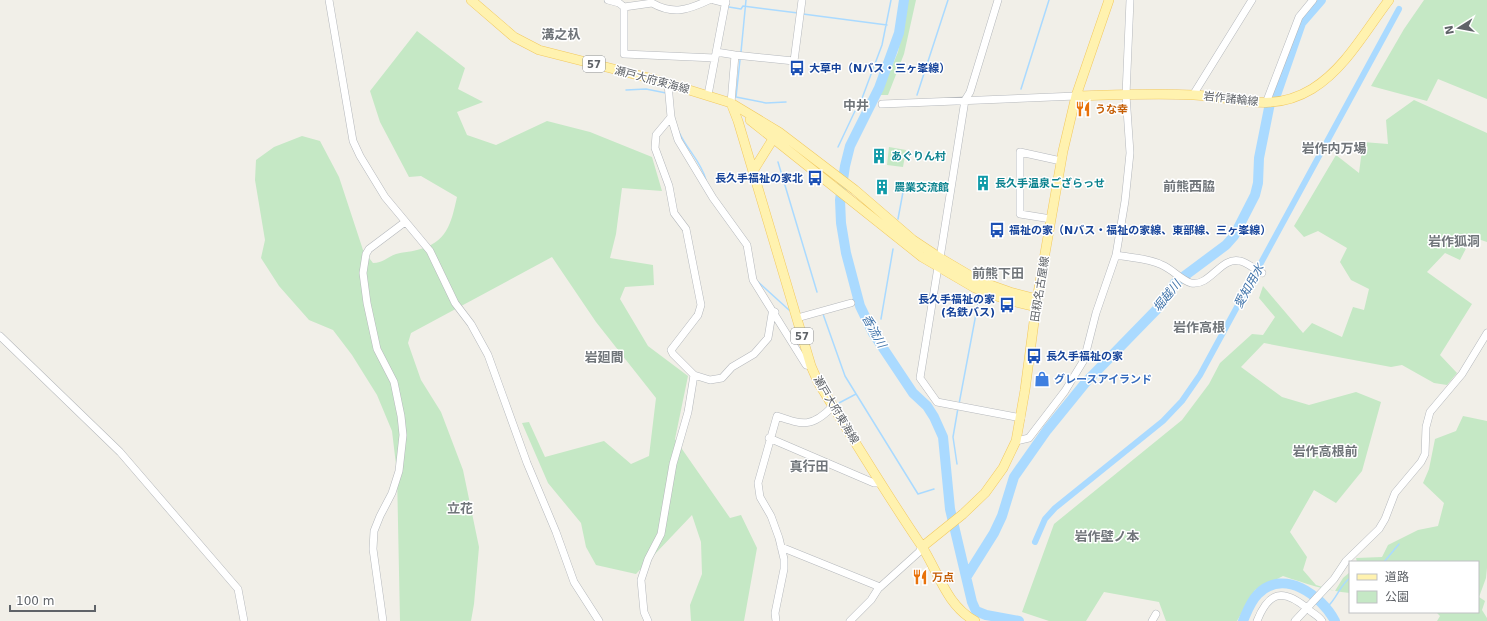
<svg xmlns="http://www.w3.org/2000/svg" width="1487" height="621" font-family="'DejaVu Sans','Noto Sans JP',sans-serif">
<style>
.green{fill:#c5e8c5}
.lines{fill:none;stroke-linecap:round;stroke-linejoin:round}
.stream{stroke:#aadaff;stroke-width:1.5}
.canal{stroke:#aadaff;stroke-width:6}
.river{stroke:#aadaff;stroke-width:10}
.minor-casing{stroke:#b5b8bc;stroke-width:8}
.major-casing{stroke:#f2c960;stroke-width:10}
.minor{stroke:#fff;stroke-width:7}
.major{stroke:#fff2af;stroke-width:9}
.labels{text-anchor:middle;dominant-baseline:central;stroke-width:3;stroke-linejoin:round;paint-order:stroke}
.shield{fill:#fff;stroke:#8f9295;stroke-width:1}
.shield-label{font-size:10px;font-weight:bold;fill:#5f6368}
.transit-label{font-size:11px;font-weight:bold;fill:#164399;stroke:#fff;text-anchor:start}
.street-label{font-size:11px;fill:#5f6368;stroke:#fff}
.food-label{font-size:11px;font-weight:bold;fill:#c56008;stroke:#fff;text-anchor:start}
.culture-label{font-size:11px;font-weight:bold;fill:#0d838f;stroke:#fff;text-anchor:start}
.shop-label{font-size:11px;font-weight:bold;fill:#366cbe;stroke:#fff;text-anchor:start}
.water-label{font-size:12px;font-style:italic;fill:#4174aa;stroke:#fff}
.quarter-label{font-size:13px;font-weight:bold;fill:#70757a;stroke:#fff}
</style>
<rect width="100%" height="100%" fill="#f1efe8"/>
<path class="green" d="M908 0H916L904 54 888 95H880L898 52Z
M1424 0H1487V99L1438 79 1427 101 1371 86 1404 29Z
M417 31 465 68 458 89 483 102 457 112 467 135 496 145 547 121 590 132 652 157 662 191 622 188 616 234 610 258 653 265 654 285 625 287 620 299 648 346 688 376 675 439 730 518 741 515 757 548 744 621H691L690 605 702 574 701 542 692 515 636 574 596 565 586 547 581 523 548 483 522 423 529 422 545 457 604 441 631 464 649 456 656 398 596 322 552 257 411 333 408 343 421 380 441 412 463 470 479 547 474 604 471 621H400L397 473 392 431 377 395 352 355 333 330 309 320 279 286 261 258 265 240 255 180 256 160 274 147 302 136 320 141 339 177 363 250 373 263C383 263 387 257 396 254 403 252 410 252 417 250 447 243 451 224 457 197L421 176 409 177 380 122 370 91Z
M1414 100 1487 133V242L1472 237 1460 260 1445 253 1427 272 1472 304 1440 355 1457 373 1447 385 1434 383 1402 365 1391 367 1264 343 1241 367 1282 397 1309 405 1356 392 1381 402 1362 471 1336 503 1314 490 1290 532 1307 557 1303 570 1316 585 1335 591 1343 578 1350 572V593C1327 591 1304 583 1283 576L1255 590 1237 621H1166L1159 602 1104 592 1086 621H1049L1022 612 1054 524 1182 420 1209 384 1220 363 1252 334 1263 335 1275 317 1259 298 1263 286 1303 333 1312 323 1342 337 1353 307 1364 310 1369 289 1351 280 1340 262 1347 248 1318 231 1304 237 1294 226 1336 155 1359 173 1363 142 1388 144 1386 120Z
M889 147 906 150 903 167 887 165Z
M1463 416 1487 421V568L1486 578 1479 597 1485 601 1482 610 1487 618V621H1437L1440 616 1436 612H1478V562H1357L1356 558 1382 557 1388 545 1418 530 1438 526 1444 503 1423 483 1429 469 1435 439 1456 431Z"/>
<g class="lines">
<path class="stream" d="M729 7 741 9 743 6 798 13
M803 14 887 25
M741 52 746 0
M740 60 736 97 766 103 786 102
M1021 89 1049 0
M626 90 646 89 666 93
M917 95 948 0
M861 101 882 45 891 0
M679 132C687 150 701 161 706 180
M838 147 855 111
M778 162 817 292
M898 219 903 192
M757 281 789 310
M851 300 858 298
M823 314 845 376 918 494 934 489
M881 319 893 249
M839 403 856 394
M959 404 979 298
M957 464 953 437 958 408
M1384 562 1399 544
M1326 608C1337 599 1339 586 1350 578"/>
<path class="canal" d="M1035 542 1045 519 1055 508 1163 421 1182 401 1200 375 1399 9"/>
<path class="river" d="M904 0 899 33 879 88 850 146 845 166 840 200 841 223 846 253 860 306 873 333 913 393 927 406 934 417 943 437 950 509 972 602 976 611 986 615 1019 621
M967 576 994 533 1002 516 1014 477 1047 430 1086 382 1162 304 1175 283 1226 245 1234 236 1255 195 1258 183 1259 158 1270 103 1276 95 1301 23 1321 0
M1243 621C1247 612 1250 602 1258 594 1284 568 1321 595 1335 621"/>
<defs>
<path id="minor" d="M329 0 353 141 360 156 385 197 430 251 455 303 471 324 488 355 527 463 556 532 574 582 599 621
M608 0 619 3 624 7 652 3C673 15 688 10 709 0
M714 0 726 3
M624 7V54L715 58
M716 52 735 55 731 103
M735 55 794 61 802 0
M668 84 671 117 678 140 713 198 747 245 753 280 806 365 811 366
M708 95 726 0
M1193 95 1252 0
M1266 103 1299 17 1313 0
M882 104 1076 96
M671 117 656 135 655 148 669 186 674 213 686 229 701 305 698 315 671 350 673 354 694 375 710 380 722 378 732 367 754 354 768 338 772 314 775 312
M1051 219 1020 214V152L1061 161
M1116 255C1131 258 1149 258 1162 265 1172 269 1181 280 1191 283 1210 287 1221 256 1240 261 1247 262 1255 270 1262 273
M940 258 965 100 970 92 998 0
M938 267 920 378 937 402 1021 418
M797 318 851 303
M0 336 120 452 238 589 244 621
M769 438 874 483H880
M1016 441 1029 438 1065 391 1084 360 1096 313 1116 255 1125 201 1130 153 1126 95 1130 0
M781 547 880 587
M383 621 373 549 374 531 380 516 392 493 399 471 403 435 401 416 394 382 377 349 367 303 363 273 366 254 369 249 405 222
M648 621 644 612 641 580 648 559 661 534 673 464 688 412 694 375
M776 621 775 613 784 569V559L779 538 771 516 760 497 758 483 777 416C803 425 812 428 833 406
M850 621 871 600 878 589 919 552 922 547
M1152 621 1156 614
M1257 621C1269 591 1283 588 1308 609 1312 613 1319 616 1322 621
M1295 621 1334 579 1346 561 1379 529 1385 519 1395 493 1421 462 1425 454 1426 427 1430 412 1462 374 1487 333"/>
<path id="major" d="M471 0 514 37 539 50 657 80 731 103 779 132 855 190 913 240 940 258 979 281 1010 292 1037 299
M1076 96C1115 95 1155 93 1194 95 1237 97 1271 114 1312 89 1345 69 1366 30 1389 0
M731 103 738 121 811 366 818 382C852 437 885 492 921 545 938 571 946 605 975 621
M750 120 922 257 975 288 1008 300 1036 307
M753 171 773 139
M922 547 963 514 985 493 1003 468 1016 441 1025 390 1037 299 1063 151 1076 96 1109 0"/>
</defs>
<use href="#minor" class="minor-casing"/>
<use href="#major" class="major-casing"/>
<use href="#minor" class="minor"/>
<use href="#major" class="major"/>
</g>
<defs>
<symbol id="bus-bare" viewBox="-9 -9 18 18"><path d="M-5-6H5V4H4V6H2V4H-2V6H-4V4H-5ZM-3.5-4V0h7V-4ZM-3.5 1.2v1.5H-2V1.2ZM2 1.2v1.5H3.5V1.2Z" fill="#1a4fb4" stroke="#fff" stroke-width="2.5" paint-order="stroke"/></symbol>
<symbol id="restaurant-bare" viewBox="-9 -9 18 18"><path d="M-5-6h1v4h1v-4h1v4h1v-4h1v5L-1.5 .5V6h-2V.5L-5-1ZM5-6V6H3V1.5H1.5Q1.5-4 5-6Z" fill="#e8710a" stroke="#fff" stroke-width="2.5" paint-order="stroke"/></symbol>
<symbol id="building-bare" viewBox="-9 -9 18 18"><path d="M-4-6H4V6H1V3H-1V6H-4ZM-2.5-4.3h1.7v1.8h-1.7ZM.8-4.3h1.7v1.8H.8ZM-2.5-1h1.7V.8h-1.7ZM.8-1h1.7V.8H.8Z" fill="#0f9aa8" stroke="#fff" stroke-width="2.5" paint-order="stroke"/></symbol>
<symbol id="shop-bare" viewBox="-9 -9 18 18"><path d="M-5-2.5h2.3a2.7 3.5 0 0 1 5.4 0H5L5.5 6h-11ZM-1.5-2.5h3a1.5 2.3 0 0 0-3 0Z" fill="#3f7fe0" stroke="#fff" stroke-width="2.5" paint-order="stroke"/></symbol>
</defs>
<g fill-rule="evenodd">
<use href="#bus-bare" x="786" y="57" width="22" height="22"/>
<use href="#restaurant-bare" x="1072" y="98" width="22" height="22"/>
<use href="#building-bare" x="868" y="145" width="22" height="22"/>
<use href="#bus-bare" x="804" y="167" width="22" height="22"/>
<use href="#building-bare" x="972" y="172" width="22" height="22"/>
<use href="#building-bare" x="871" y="176" width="22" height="22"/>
<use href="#bus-bare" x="986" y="219" width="22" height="22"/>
<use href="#bus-bare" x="996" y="294" width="22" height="22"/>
<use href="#bus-bare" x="1023" y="345" width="22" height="22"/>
<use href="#shop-bare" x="1031" y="368" width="22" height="22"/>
<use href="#restaurant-bare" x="909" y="566" width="22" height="22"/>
</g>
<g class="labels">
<g class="shield">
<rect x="583" y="56" width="22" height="16" rx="3"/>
<rect x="791" y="328" width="22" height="16" rx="3"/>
</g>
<g class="shield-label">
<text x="594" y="64">57</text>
<text x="802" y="336">57</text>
</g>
<g class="transit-label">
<text x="809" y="68">大草中（Nバス・三ヶ峯線）</text>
<text x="803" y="178" text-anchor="end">長久手福祉の家北</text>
<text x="1009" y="230">福祉の家（Nバス・福祉の家線、東部線、三ヶ峯線）</text>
<text x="995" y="299" text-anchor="end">長久手福祉の家<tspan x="995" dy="13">(名鉄バス)</tspan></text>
<text x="1046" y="356">長久手福祉の家</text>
</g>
<g class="street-label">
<text transform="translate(652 80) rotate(15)">瀬戸大府東海線</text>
<text transform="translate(1231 99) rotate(6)">岩作諸輪線</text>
<text transform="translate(1040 289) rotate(-81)">田籾名古屋線</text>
<text transform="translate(836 410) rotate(59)">瀬戸大府東海線</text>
</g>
<g class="food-label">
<text x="1095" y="109">うな幸</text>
<text x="932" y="577">万点</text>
</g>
<g class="culture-label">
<text x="891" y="156">あぐりん村</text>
<text x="995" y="183">長久手温泉ござらっせ</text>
<text x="894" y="187">農業交流館</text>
</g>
<g class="shop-label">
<text x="1054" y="379">グレースアイランド</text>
</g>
<g class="water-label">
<text transform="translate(1249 286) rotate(-61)">愛知用水</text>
<text transform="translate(1167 296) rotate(-51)">堀越川</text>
<text transform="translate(874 331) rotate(61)">香流川</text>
</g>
<g class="quarter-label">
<text x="561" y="34">溝之杁</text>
<text x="856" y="105">中井</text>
<text x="1334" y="148">岩作内万場</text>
<text x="1189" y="186">前熊西脇</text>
<text x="1454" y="241">岩作狐洞</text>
<text x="998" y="273">前熊下田</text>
<text x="1199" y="327">岩作高根</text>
<text x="604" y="357">岩廻間</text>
<text x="1325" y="451">岩作高根前</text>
<text x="809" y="466">真行田</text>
<text x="460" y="508">立花</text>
<text x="1107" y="536">岩作壁ノ本</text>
</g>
</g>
<rect x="1349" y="561" width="130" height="52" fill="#ffffff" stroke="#bfc1c3"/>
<rect x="1357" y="574" width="20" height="6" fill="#fff2af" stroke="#bfc1c3"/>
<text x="1385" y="581" font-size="12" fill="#5f6368">道路</text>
<rect x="1357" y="591" width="20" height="12" fill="#c5e8c5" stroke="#bfc1c3"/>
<text x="1385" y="601" font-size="12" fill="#5f6368">公園</text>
<g transform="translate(1459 28) rotate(259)" stroke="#ffffff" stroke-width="3" paint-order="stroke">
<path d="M0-3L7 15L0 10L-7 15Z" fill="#5f6368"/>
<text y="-6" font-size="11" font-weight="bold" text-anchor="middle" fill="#5f6368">N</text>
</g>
<path d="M10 605v6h85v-6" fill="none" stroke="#5f6368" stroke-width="2"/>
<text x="16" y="605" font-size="12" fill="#5f6368" stroke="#ffffff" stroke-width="3" paint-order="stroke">100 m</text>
</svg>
